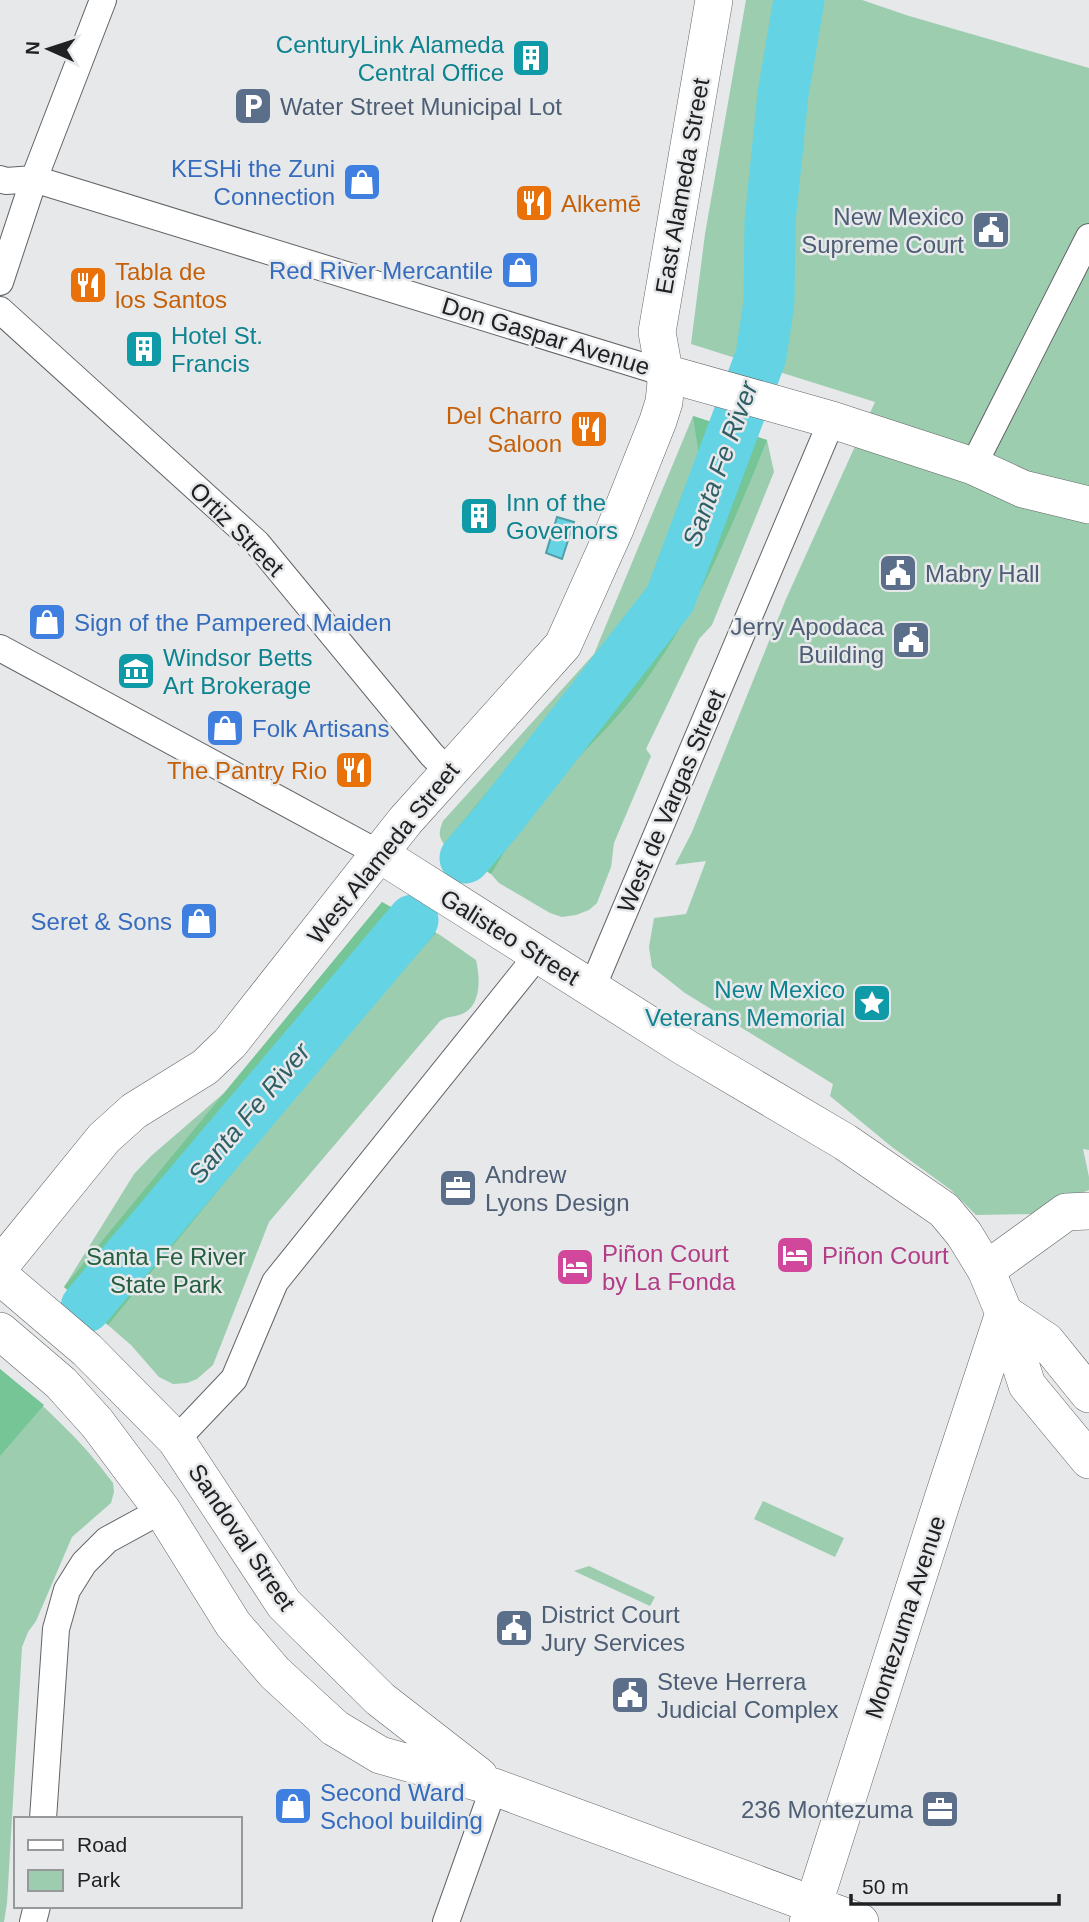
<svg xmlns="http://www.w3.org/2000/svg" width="1089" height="1922" font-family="Helvetica,sans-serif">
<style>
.green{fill:#9ccdaf}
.forest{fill:#75c597}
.water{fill:#64d3e3;stroke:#509ea9;stroke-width:2}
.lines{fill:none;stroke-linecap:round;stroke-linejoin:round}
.river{stroke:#64d3e3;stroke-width:51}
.street-casing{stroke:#626466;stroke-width:28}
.secondary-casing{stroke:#626466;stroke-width:38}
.street{stroke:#fff;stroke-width:26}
.secondary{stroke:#fff;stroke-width:37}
.labels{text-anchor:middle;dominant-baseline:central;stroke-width:5;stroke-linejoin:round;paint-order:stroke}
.culture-label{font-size:24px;fill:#0d838f;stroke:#e6e8ea;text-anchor:start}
.service-label{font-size:24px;fill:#4e5e75;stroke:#e6e8ea;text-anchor:start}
.shop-label{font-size:24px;fill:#366cbe;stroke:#e6e8ea;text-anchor:end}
.street-label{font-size:24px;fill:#202122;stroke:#e6e8ea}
.food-label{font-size:24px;fill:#c56008;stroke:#e6e8ea;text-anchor:start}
.hotel-label{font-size:24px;fill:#b23c85;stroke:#e6e8ea;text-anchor:start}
.park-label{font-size:24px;fill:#245f40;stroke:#e6e8ea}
.water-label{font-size:26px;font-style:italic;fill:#2f5f66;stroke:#e6e8ea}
</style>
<rect width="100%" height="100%" fill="#e6e8ea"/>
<path class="green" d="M746 0H862L909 16 1089 68V1150L1083 1149 1089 1177V1190L1062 1200 1037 1214 976 1215 951 1190 892 1147 830 1096 833 1084 685 993 652 967 649 947 654 918 686 914 706 861 675 865 692 832 786 599 875 402 691 344 705 234Z
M693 416 767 440 774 472 712 625 699 639 646 749 651 756 614 843 611 867 597 903 589 910 576 915 562 917 550 913 499 883 491 874 444 844C438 836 439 831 443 821L594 654Z
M382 902 440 935 476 960C480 977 482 1005 462 1014 455 1017 447 1016 440 1021L269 1222 213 1365 197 1379 187 1383 173 1384 159 1377 131 1345 64 1287 134 1174 151 1156 224 1093Z
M0 1369C42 1404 81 1439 113 1483L114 1492 111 1503 72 1537 36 1621 28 1632 22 1647 7 1903 4 1922H0Z
M763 1501 844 1538 835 1557 754 1519Z
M589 1566 655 1597 650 1606 574 1571Z"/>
<path class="forest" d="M693 416 767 440C731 530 694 618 635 695 606 732 571 763 541 798 521 820 507 849 491 874L444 844 568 694 592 676 658 592 703 482Z
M382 902 436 933 345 1035 108 1325 64 1287Z
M0 1369 44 1405 0 1456Z"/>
<path class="water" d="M557 517 574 522 562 559 546 553Z"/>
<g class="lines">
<path class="river" d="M465 858 497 821 670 599 761 356 769 302 770 222 783 94 799 0
M86 1307 413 920"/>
<defs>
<path id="street" d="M0 179 6 181 34 179 665 373
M0 282 34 179 103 0
M0 310 257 543 432 755 448 771
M973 466 1089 237
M0 648 378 853
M592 988 832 420
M176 1440 234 1379 275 1282 537 956
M43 1819 56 1629 67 1590 84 1563 107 1540 162 1510
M33 1922 37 1906
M446 1922 494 1787"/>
<path id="secondary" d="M665 373 832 420 973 466 1023 489 1089 505
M378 853 686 1048 845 1142 944 1210 964 1234 986 1270 1004 1313 1027 1385 1089 1460
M0 1266 104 1138 134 1111 205 1067 230 1043 405 821 563 645 615 529 658 421 664 402 666 382 657 332 714 0
M986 1270 1066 1212 1089 1211
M0 1276 87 1350 176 1440 284 1604 380 1699 479 1776
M1004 1313 1046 1341 1089 1394
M0 1331 61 1383 97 1423 162 1510 233 1624 275 1673 335 1728 380 1755 494 1787 860 1922
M808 1922 945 1492 1004 1313"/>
</defs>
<use href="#street" class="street-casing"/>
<use href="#secondary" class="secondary-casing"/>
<use href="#street" class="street"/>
<use href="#secondary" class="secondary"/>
</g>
<defs>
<symbol id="building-square" viewBox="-11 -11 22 22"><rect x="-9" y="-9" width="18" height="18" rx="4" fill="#0f9aa8" stroke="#e6e8ea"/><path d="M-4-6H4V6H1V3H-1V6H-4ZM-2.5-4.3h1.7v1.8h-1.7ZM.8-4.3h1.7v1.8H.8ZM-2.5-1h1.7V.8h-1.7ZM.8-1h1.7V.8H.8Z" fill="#fff"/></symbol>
<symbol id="parking-square" viewBox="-11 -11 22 22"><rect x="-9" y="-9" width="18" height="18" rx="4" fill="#5c6f8a" stroke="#e6e8ea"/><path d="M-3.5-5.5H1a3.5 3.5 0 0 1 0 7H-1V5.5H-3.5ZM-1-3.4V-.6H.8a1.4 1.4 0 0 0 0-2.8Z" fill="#fff"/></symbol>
<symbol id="shop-square" viewBox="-11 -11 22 22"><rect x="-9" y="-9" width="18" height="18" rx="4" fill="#3f7fe0" stroke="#e6e8ea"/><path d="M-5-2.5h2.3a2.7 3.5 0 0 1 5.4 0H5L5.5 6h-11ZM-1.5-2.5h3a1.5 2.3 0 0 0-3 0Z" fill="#fff"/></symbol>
<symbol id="restaurant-square" viewBox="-11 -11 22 22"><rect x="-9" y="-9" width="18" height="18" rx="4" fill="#e8710a" stroke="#e6e8ea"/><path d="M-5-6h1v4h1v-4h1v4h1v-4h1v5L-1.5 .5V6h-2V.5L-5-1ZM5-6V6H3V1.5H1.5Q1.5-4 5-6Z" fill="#fff"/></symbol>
<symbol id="civic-square" viewBox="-11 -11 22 22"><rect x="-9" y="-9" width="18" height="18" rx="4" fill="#5c6f8a" stroke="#e6e8ea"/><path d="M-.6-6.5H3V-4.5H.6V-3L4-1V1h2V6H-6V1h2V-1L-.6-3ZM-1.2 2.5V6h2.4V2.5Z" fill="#fff"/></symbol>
<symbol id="museum-square" viewBox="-11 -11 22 22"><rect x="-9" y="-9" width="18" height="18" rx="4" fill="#0f9aa8" stroke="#e6e8ea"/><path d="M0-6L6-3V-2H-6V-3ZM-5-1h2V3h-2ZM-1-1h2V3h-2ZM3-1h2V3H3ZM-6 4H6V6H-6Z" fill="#fff"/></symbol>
<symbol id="sight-square" viewBox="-11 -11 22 22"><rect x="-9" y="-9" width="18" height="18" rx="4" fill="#0f9aa8" stroke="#e6e8ea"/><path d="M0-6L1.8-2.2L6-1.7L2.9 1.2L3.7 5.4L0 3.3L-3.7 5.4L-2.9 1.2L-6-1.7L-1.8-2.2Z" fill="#fff"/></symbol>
<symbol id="office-square" viewBox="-11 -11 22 22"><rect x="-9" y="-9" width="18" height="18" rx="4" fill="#5c6f8a" stroke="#e6e8ea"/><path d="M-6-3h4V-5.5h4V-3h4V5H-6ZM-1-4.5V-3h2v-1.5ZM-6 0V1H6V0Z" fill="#fff"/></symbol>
<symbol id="hotel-square" viewBox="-11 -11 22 22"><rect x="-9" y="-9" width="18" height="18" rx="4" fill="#d1479c" stroke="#e6e8ea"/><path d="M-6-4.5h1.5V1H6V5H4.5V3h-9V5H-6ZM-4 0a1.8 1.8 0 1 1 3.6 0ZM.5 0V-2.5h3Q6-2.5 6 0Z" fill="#fff"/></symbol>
</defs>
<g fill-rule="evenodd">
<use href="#building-square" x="509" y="36" width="44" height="44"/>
<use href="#parking-square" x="231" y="84" width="44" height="44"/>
<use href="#shop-square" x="340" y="160" width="44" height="44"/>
<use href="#restaurant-square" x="512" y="181" width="44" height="44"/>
<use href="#civic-square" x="969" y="208" width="44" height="44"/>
<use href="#shop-square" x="498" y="248" width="44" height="44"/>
<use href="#restaurant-square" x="66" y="263" width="44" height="44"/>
<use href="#building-square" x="122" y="327" width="44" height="44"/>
<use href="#restaurant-square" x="567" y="407" width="44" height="44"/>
<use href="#building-square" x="457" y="494" width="44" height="44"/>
<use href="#civic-square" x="876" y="551" width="44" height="44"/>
<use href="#shop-square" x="25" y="600" width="44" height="44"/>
<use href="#civic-square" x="889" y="618" width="44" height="44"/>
<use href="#museum-square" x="114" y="649" width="44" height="44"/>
<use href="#shop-square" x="203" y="706" width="44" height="44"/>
<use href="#restaurant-square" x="332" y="748" width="44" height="44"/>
<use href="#shop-square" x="177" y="899" width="44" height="44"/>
<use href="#sight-square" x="850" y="981" width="44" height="44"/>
<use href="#office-square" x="436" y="1166" width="44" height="44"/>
<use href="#hotel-square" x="773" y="1233" width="44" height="44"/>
<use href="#hotel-square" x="553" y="1245" width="44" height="44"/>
<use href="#civic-square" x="492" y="1606" width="44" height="44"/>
<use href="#civic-square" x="608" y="1673" width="44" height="44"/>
<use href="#shop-square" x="271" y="1784" width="44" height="44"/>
<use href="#office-square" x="918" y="1787" width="44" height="44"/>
</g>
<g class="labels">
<g class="culture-label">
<text x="504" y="44" text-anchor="end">CenturyLink Alameda<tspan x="504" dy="28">Central Office</tspan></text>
<text x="171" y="335">Hotel St.<tspan x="171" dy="28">Francis</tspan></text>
<text x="506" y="502">Inn of the<tspan x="506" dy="28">Governors</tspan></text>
<text x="163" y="657">Windsor Betts<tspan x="163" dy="28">Art Brokerage</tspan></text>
<text x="845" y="989" text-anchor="end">New Mexico<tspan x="845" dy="28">Veterans Memorial</tspan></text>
</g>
<g class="service-label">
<text x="280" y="106">Water Street Municipal Lot</text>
<text x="964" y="216" text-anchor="end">New Mexico<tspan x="964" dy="28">Supreme Court</tspan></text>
<text x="925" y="573">Mabry Hall</text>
<text x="884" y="626" text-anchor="end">Jerry Apodaca<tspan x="884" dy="28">Building</tspan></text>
<text x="485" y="1174">Andrew<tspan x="485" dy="28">Lyons Design</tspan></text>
<text x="541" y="1614">District Court<tspan x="541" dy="28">Jury Services</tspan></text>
<text x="657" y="1681">Steve Herrera<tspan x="657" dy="28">Judicial Complex</tspan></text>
<text x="913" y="1809" text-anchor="end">236 Montezuma</text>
</g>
<g class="shop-label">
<text x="335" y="168">KESHi the Zuni<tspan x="335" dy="28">Connection</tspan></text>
<text x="493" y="270">Red River Mercantile</text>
<text x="74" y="622" text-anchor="start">Sign of the Pampered Maiden</text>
<text x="252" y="728" text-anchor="start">Folk Artisans</text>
<text x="172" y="921">Seret &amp; Sons</text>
<text x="320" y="1792" text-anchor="start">Second Ward<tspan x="320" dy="28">School building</tspan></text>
</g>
<g class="street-label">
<text transform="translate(682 186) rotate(-80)">East Alameda Street</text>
<text transform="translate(546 336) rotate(17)">Don Gaspar Avenue</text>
<text transform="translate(237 529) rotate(45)">Ortiz Street</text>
<text transform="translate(671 801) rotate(-67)">West de Vargas Street</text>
<text transform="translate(383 853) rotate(-51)">West Alameda Street</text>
<text transform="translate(510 937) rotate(32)">Galisteo Street</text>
<text transform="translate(242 1537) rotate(56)">Sandoval Street</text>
<text transform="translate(905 1617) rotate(-72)">Montezuma Avenue</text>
</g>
<g class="food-label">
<text x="561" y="203">Alkemē</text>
<text x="115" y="271">Tabla de<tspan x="115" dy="28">los Santos</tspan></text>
<text x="562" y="415" text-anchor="end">Del Charro<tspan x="562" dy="28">Saloon</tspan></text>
<text x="327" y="770" text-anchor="end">The Pantry Rio</text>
</g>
<g class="hotel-label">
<text x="602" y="1253">Piñon Court<tspan x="602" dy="28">by La Fonda</tspan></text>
<text x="822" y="1255">Piñon Court</text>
</g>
<g class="park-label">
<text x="166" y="1256">Santa Fe River<tspan x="166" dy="28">State Park</tspan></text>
</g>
<g class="water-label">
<text transform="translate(720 464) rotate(-70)">Santa Fe River</text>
<text transform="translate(249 1113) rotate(-50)">Santa Fe River</text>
</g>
</g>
<rect x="14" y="1817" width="228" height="91" fill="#e6e8ea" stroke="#97989a" stroke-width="2"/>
<rect x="28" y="1840" width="35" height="10" fill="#ffffff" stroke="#97989a" stroke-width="2"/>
<text x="77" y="1852" font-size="21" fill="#202122">Road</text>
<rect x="28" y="1870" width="35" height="21" fill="#9ccdaf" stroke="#97989a" stroke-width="2"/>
<text x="77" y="1887" font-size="21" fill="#202122">Park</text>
<g transform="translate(49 49) rotate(273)" stroke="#e6e8ea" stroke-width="5" paint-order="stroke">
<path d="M0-5L12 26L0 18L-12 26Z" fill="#202122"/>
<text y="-10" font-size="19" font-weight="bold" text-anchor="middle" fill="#202122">N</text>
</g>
<path d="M851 1894v10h208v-10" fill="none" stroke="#202122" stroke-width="3.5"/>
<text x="862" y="1894" font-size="21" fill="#202122" stroke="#e6e8ea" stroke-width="5" paint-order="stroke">50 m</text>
</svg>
